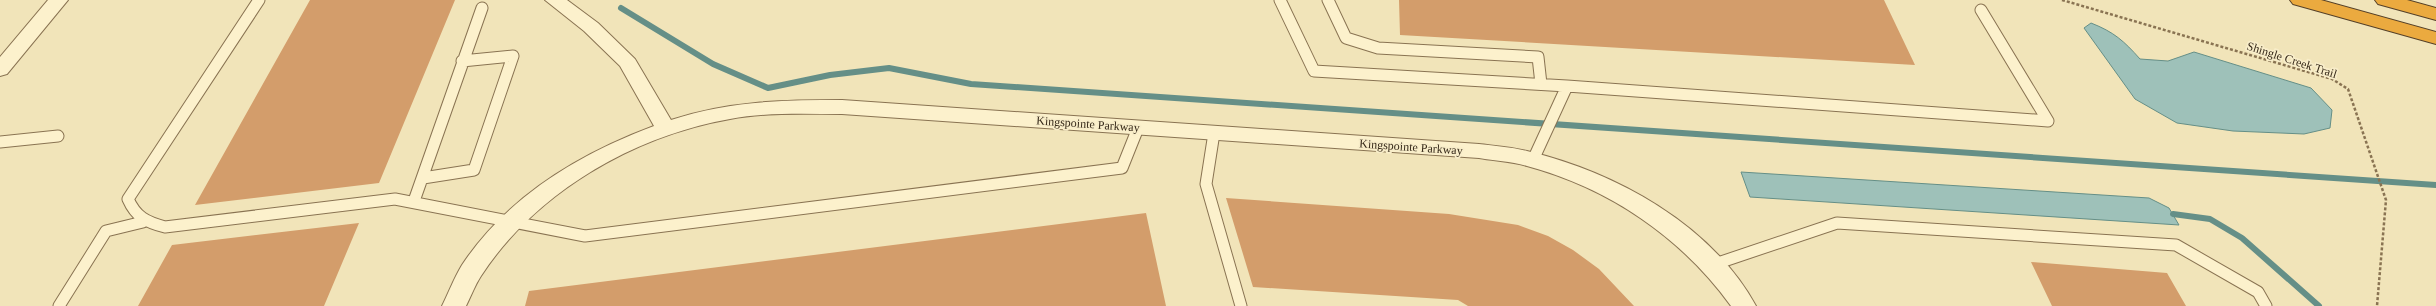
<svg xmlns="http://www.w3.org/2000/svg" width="2436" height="306" font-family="'Times New Roman',serif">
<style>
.water{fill:#9ec1b9;stroke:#658f87}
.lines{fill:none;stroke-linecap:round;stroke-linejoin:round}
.stream{stroke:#658f87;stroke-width:6}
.building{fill:#d39d6b}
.lane-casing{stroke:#897352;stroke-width:13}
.street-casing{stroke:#897352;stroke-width:2}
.highway-casing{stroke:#554028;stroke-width:2}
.path{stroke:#897352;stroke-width:2.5;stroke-dasharray:3 2;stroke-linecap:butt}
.lane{stroke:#fcf1cc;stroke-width:11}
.street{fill:#fcf1cc;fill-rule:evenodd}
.highway{fill:#ebaa3f;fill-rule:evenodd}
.labels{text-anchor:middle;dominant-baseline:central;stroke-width:3.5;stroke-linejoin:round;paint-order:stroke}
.street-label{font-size:12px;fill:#362919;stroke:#f8edc9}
</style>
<rect width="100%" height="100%" fill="#f1e4b9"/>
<path class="water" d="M2091 23C2114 32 2124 41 2140 59L2168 61 2194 52 2311 88 2332 110 2330 128 2304 134 2233 131 2177 123 2135 99 2084 28Z
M1741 172 2149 198 2169 208 2179 225 1750 197Z"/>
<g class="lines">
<path class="stream" d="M621 8 713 64 768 88 830 75 889 68 971 84 2436 185
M2173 214 2210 219 2242 238 2319 306"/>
</g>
<path class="building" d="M310 0H455L379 183 195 205Z
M1399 0H1884L1915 65 1400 35Z
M1226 198 1449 214 1518 225 1548 236 1573 250 1599 269 1634 306H1468L1458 300 1253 287Z
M1146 213 1166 306H525L529 291Z
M359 223 324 306H138L172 245Z
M2031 262 2167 273 2186 306H2052Z"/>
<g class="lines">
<defs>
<path id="lane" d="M259 0 128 199C136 217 146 222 165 227L395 199 585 236 1122 168 1138 128
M1280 0 1314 71 1567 86
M1328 0 1346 38 1378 48 1538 57 1541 84
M1214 133 1206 184 1241 306
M0 142 58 136
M1533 160 1567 86 2048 121 1981 10
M423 178 474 170 513 56 462 61
M414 201 482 8
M1712 265 1837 223 2176 245 2258 292 2266 306
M59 306 106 231 143 222"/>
<path id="street" d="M48 0H68L7 74 0 76V57Z
M545 0H567L598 23 635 59 671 120C727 101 784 100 842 100L1479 144C1495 146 1511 147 1527 151 1615 172 1711 224 1756 306H1731C1681 237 1609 188 1527 166 1511 161 1495 161 1479 158L842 114C805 114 767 112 730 119 633 136 535 193 481 276 475 285 471 296 466 306H442C449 292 454 278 462 265 507 197 579 154 654 126L620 66 584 31Z"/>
<path id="highway" d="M2290 0H2321L2436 32V44L2293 4Z
M2375 0H2407L2436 8V20L2378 4Z"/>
</defs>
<use href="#lane" class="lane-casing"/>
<use href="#street" class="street-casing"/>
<use href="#highway" class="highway-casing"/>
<path class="path" d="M2062 0 2332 79 2348 89 2386 200 2377 306"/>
<use href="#lane" class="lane"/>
<use href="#street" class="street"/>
<use href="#highway" class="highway"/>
</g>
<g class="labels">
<g class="street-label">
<text transform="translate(2292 60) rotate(18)">Shingle Creek Trail</text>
<text transform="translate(1088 124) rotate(4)">Kingspointe Parkway</text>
<text transform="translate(1411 147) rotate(4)">Kingspointe Parkway</text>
</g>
</g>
</svg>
